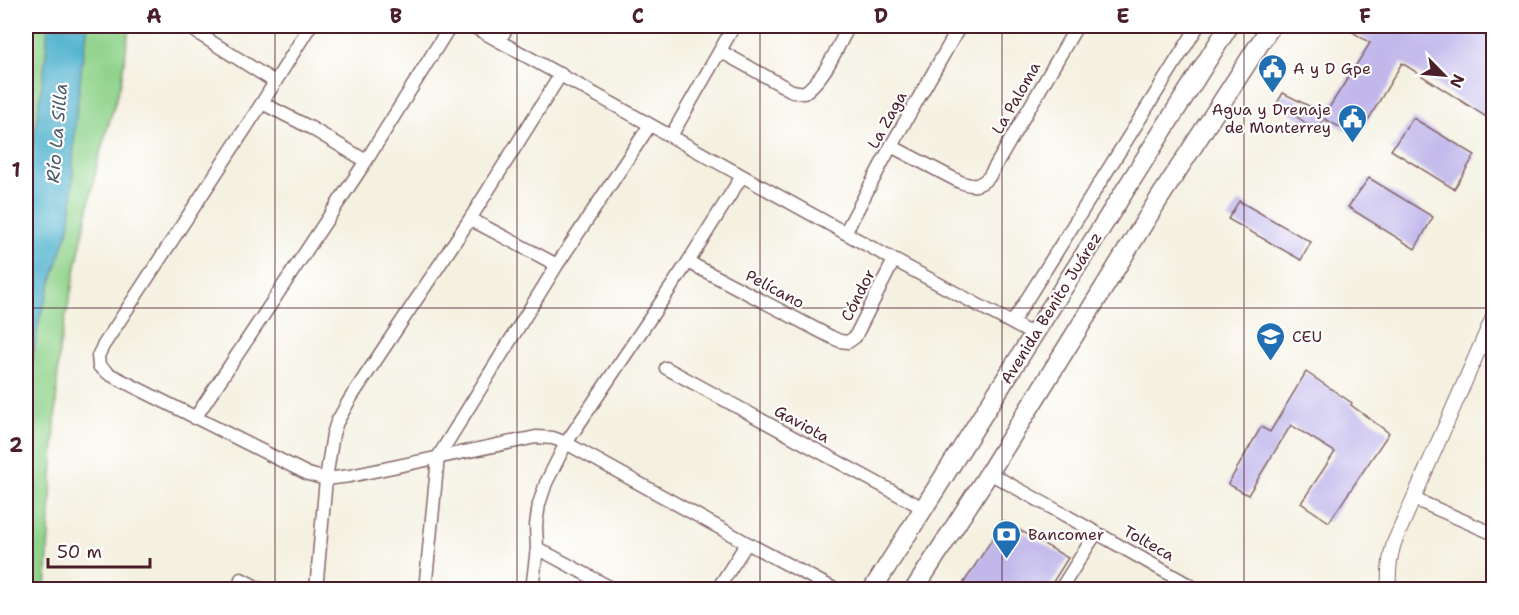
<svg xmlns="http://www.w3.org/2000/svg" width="1519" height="615" font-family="'Shantell Sans',sans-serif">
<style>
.green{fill:#90d38b;stroke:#6d795b;stroke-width:1.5}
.water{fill:#4eb1cd;stroke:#4c687c;stroke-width:1.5}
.building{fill:#c1b7eb}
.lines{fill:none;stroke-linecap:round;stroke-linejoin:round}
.minor-casing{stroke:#86686b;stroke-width:15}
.tertiary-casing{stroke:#86686b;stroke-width:16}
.primary-casing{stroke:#86686b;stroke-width:21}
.minor{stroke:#fff;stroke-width:12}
.tertiary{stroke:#fff;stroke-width:14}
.primary{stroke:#fff;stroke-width:18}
.grid{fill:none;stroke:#4a1f2b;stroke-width:1.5;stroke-opacity:0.55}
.labels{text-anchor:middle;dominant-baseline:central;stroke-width:4.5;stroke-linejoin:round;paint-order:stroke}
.poi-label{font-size:16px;fill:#4a1f2b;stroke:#fff;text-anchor:start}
.street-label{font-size:16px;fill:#4a1f2b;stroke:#fff}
.water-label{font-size:18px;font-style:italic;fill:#4c596c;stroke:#fff}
.neatline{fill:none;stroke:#4a1f2b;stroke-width:2}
.grid-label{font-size:20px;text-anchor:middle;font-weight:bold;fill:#4a1f2b}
</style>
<rect width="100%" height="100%" fill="#fff"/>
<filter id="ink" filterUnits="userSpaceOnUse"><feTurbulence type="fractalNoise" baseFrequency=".0167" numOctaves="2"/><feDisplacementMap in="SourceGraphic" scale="12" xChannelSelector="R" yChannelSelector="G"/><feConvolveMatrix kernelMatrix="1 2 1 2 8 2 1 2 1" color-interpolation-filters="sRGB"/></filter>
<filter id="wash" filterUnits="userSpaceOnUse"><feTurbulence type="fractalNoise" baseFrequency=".008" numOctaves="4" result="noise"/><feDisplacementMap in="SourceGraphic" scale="24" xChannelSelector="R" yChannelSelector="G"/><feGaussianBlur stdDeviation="1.35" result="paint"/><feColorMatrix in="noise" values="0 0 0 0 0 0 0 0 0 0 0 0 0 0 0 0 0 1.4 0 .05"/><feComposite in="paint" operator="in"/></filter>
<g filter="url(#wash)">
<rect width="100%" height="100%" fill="#f4f1e1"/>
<path class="green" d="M26 26H170L168 29 129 30 121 82 98 160 59 350 46 590 26 589Z"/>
<path class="water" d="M48 26H88L82 63 76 116 73 163 72 201 69 228 40 317 26 393V196L46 55Z"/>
<g id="blocks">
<path class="building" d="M1343 26H1494V122L1402 63 1358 137 1325 119 1316 130 1277 103 1283 93 1325 114 1370 43Z
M1413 118 1475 155 1454 189 1391 150Z
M1369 178 1433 217 1415 249 1348 207Z
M1239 201 1311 242 1301 260 1228 219Z
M1306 372 1352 403 1351 405 1389 433 1329 522 1301 503 1335 452 1291 425 1248 495 1228 484 1261 427 1270 432Z
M1004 521 1068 558 1048 590H959Z"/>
</g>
</g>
<g filter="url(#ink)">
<use href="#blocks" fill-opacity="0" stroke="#86686b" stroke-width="1.5"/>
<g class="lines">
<defs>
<path id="minor" d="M188 26 199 34 275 82
M310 26 262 103 103 346 98 356 99 366 109 374 308 474 326 479 350 476 536 437 553 438 566 443 747 543 836 590
M472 26 894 260 1034 335
M499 41 508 26
M720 51 792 91 804 93C826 77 836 49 849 26
M262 103 311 128 366 161
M671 136 734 26
M891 146 960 182C974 187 978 187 989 177L1077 26
M470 219 557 265
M845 233 891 146 960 26
M688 262 831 337 840 341 848 342 855 337 894 260
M1012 323 1198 26
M666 368 923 508
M195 418 366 161 450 26
M989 473C1059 511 1128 551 1198 590
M1414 499 1494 534
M537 548 615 590
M241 579 262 590
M316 590 326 479 333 434 337 422 350 399 470 219 561 74
M425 590 438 457 557 265 650 125
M532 590 537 548 536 525 539 504 546 483 566 443 688 262 742 176
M717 590 747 543
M1060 590 1096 533"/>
<path id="tertiary" d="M1389 590C1388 573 1389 559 1394 543L1494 315"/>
<path id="primary" d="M872 590 1229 26
M914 590 989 473 1157 202 1271 26"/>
</defs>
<use href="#minor" class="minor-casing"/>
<use href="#tertiary" class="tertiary-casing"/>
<use href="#primary" class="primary-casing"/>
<use href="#minor" class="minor"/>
<use href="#tertiary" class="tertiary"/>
<use href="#primary" class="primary"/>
</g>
</g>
<path class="grid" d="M275 26V590M517 26V590M760 26V590M1002 26V590M1244 26V590M26 308H1494"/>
<defs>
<symbol id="civic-pin" viewBox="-11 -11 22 30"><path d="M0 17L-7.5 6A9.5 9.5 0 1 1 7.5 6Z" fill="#1f6fb2" stroke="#fff"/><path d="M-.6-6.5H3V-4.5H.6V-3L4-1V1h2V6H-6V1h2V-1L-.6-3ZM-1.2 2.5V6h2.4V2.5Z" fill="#fff"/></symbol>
<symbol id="school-pin" viewBox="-11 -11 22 30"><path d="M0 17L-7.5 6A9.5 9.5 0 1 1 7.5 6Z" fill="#1f6fb2" stroke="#fff"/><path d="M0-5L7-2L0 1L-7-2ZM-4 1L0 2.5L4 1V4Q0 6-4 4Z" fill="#fff"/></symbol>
<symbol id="bank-pin" viewBox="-11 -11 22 30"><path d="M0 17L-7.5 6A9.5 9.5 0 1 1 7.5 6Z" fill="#1f6fb2" stroke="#fff"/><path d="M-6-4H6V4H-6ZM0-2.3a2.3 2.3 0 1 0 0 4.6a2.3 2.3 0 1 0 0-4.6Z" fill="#fff"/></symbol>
</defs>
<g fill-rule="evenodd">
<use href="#civic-pin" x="1256" y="52" width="33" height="45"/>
<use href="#civic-pin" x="1336" y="102" width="33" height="45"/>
<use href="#school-pin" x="1254" y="320" width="33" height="45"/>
<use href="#bank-pin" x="990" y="518" width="33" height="45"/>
</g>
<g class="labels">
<g class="poi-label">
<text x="1293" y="68">A y D Gpe</text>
<text x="1331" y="109" text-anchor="end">Agua y Drenaje<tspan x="1331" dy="18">de Monterrey</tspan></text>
<text x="1292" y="336">CEU</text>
<text x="1028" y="534">Bancomer</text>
</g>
<g class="street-label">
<text transform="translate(1016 98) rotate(-60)">La Paloma</text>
<text transform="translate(887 120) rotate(-61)">La Zaga</text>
<text transform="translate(775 289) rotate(28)">Pelícano</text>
<text transform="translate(858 295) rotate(-63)">Cóndor</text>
<text transform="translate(1051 308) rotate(-58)">Avenida Benito Juárez</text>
<text transform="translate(802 424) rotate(29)">Gaviota</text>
<text transform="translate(1149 543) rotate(29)">Tolteca</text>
</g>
<g class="water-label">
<text transform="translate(57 133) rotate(-85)">Río La Silla</text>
</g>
</g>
<rect width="1519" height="615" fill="none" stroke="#fff" stroke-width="66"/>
<g transform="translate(1444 75) rotate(115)" stroke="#ffffff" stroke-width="4.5" paint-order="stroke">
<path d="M0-4.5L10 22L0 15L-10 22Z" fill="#4a1f2b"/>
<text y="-9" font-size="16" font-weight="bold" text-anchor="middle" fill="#4a1f2b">N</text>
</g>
<path d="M48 558v9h102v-9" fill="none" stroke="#4a1f2b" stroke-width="3"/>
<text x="57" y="558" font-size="18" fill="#4a1f2b" stroke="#ffffff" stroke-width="4.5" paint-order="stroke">50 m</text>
<rect x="33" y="33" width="1453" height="549" class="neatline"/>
<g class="grid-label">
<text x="154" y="23">A</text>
<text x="396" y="23">B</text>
<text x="638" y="23">C</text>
<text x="881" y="23">D</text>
<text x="1123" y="23">E</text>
<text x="1365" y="23">F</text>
<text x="16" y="177">1</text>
<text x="16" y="452">2</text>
</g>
</svg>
